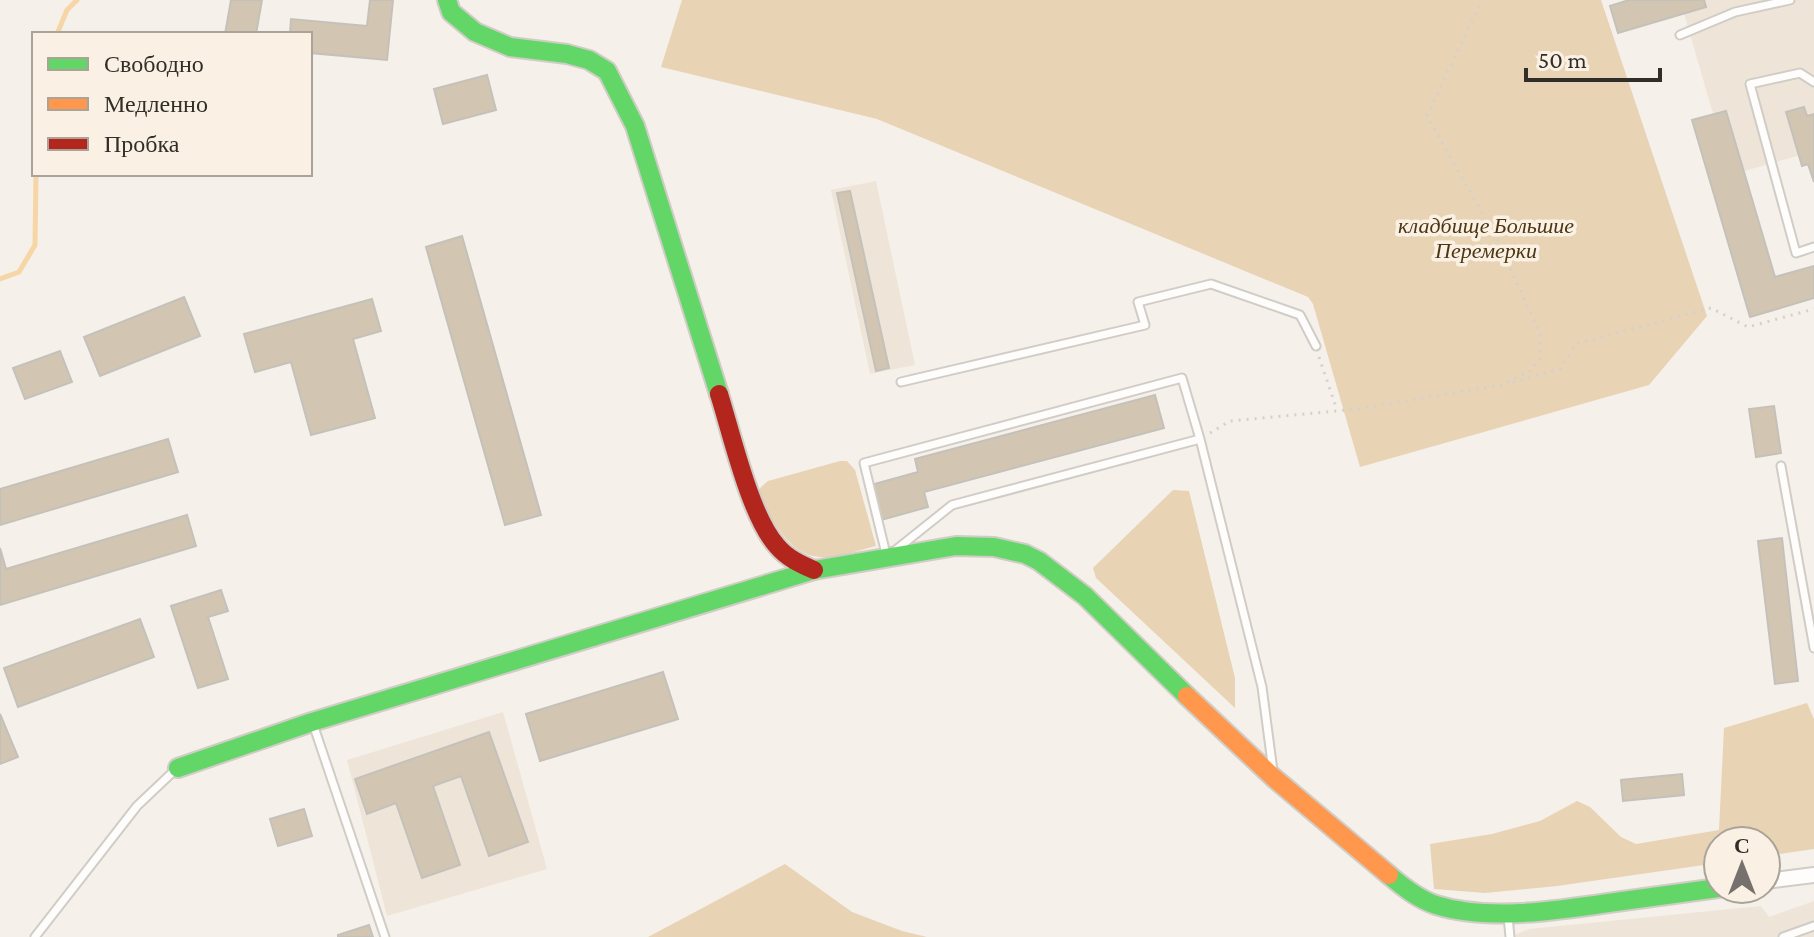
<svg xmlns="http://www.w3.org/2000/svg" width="1814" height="937" font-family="'Crimson Pro',serif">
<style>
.built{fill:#eee5d8}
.green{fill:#e8d3b5}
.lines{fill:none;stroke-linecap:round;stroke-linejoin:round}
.stream{stroke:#f6d6a6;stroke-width:5}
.building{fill:#d2c6b2;stroke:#c4c1bb;stroke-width:2}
.lane-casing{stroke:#d0ccc6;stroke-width:11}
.street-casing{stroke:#d0ccc6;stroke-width:18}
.fast-casing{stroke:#d0ccc6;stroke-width:22}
.slow-casing{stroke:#d0ccc6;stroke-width:22}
.jam-casing{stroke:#d0ccc6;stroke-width:22}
.path{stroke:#d3d1cd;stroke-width:3;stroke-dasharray:2 6;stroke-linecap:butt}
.lane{stroke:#fefdfc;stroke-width:7}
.street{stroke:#fefdfc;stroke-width:14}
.fast{stroke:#63d668;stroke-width:18}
.slow{stroke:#ff974d;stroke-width:18}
.jam{stroke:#b3261e;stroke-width:18}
.labels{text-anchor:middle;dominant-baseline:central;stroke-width:7;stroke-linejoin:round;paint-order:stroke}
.park-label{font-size:22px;font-style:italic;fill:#4d3712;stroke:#faf1e4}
</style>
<rect width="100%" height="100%" fill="#f5f0e9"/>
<path class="built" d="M1680 0H1814V151L1731 175Z
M876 181 915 365 870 374 831 190Z
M503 712 547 869 387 916 347 760Z
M1814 901V937H1510L1529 929 1761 906 1769 917Z"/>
<path class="green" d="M682 0H1601L1707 316 1649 385 1360 467 1313 304 1308 297 877 119 661 67Z
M840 461H847L855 470 876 546C860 550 843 556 827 557 790 560 772 520 758 492L761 487 768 481Z
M1173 490 1189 491 1235 678V708L1096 578 1093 568Z
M1807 703 1814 719V849L1766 856V841H1718V863L1557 886 1485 893 1434 889 1430 844 1492 834 1540 821 1577 801 1590 807 1621 837 1636 844 1719 830 1724 728Z
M785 864 852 912 902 931 927 937H648Z"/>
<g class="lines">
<path class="stream" d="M57 34 67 10 77 0
M34 103V128
M0 279 19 272 35 245 36 174"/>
</g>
<path class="building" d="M231 0H262L256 34H225Z
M370 0H393L387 60 310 53V34H290L291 19 367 26Z
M1629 0H1704L1706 7 1618 33 1610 6Z
M487 75 496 110 443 124 434 89Z
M1804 107 1807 116 1814 114V182L1808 164 1802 166 1786 112Z
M1726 111 1775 277 1814 266V298L1750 317 1692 120Z
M850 191 889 368 876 371 837 193Z
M462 236 541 515 505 525 426 247Z
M184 297 200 336 100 376 84 337Z
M372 299 381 331 353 339 375 418 311 435 291 362 255 372 244 334Z
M60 351 72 382 25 399 13 368Z
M1155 395 1164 428 924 492 928 507 881 520 871 485 918 472 915 459Z
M1774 406 1781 453 1756 457 1749 409Z
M168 439 178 472 0 525V489Z
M187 515 196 546 0 605V548L6 569Z
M1782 538 1798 681 1775 684 1758 541Z
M221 590 228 611 208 617 228 679 198 688 171 606Z
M140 619 154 657 18 707 4 668Z
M663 672 678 719 540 761 526 714Z
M0 714 18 757 0 764Z
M489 732 528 842 489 856 461 776 433 786 460 865 422 878 396 803 367 814 355 779Z
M1682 774 1684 795 1623 801 1621 780Z
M304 809 312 836 278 846 270 819Z
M369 925 373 937H338V935Z"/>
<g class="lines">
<defs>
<path id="lane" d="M1680 35 1735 12 1790 0
M1814 82 1800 73 1750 84 1796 253 1814 247
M901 382 1145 325 1138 302 1211 284 1300 315 1316 346
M1781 466 1814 648
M897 549 952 505 1200 439 1262 687 1273 771
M886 554 864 463 1182 378 1200 439
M313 724 385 937
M1508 916 1510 937
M35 937 137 806 176 769
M1783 937 1814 926"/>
<path id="street" d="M1766 881 1814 875"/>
<path id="fast" d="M447 0 451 12 475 32 510 47 567 54 589 60 607 71 635 126 719 394
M178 768 312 722 814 570 956 546 994 547 1025 554 1039 561 1085 596 1187 696
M1389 875C1403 887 1418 899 1436 905 1487 921 1555 911 1608 903 1644 898 1681 893 1718 888"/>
<path id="slow" d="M1187 696 1274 778 1389 875"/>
<path id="jam" d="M719 394C732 435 750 516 777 546 787 558 800 564 814 570"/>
</defs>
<use href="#lane" class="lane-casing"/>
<use href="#street" class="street-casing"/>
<use href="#fast" class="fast-casing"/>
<use href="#slow" class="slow-casing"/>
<use href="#jam" class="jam-casing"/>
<path class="path" d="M1319 357 1337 410
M1513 382 1560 369 1576 344 1711 308 1748 327 1814 309
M1210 433 1230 421 1357 409 1502 385 1530 371 1541 358 1540 334 1498 241 1427 116 1482 0"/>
<use href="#lane" class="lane"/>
<use href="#street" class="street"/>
<use href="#fast" class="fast"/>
<use href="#slow" class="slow"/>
<use href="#jam" class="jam"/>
</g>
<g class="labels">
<g class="park-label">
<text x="1486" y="225">кладбище Большие<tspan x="1486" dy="25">Перемерки</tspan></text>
</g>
</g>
<rect x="32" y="32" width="280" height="144" fill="#faf1e4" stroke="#aaa399" stroke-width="2"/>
<rect x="48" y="58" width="40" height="12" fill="#63d668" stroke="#aaa399" stroke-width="2"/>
<text x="104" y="72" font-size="24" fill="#312d28">Свободно</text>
<rect x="48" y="98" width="40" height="12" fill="#ff974d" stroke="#aaa399" stroke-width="2"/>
<text x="104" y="112" font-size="24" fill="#312d28">Медленно</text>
<rect x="48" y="138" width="40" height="12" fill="#b3261e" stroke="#aaa399" stroke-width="2"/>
<text x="104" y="152" font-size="24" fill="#312d28">Пробка</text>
<g transform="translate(1742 865)"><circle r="38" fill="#faf1e4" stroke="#aaa399" stroke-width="2"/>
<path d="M0-6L14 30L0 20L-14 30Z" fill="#76716c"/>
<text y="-12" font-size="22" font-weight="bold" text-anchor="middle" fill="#312d28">С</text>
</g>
<path d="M1526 68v12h134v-12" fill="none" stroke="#312d28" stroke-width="4"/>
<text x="1538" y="68" font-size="24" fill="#312d28" stroke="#faf1e4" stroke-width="6" paint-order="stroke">50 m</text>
</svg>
